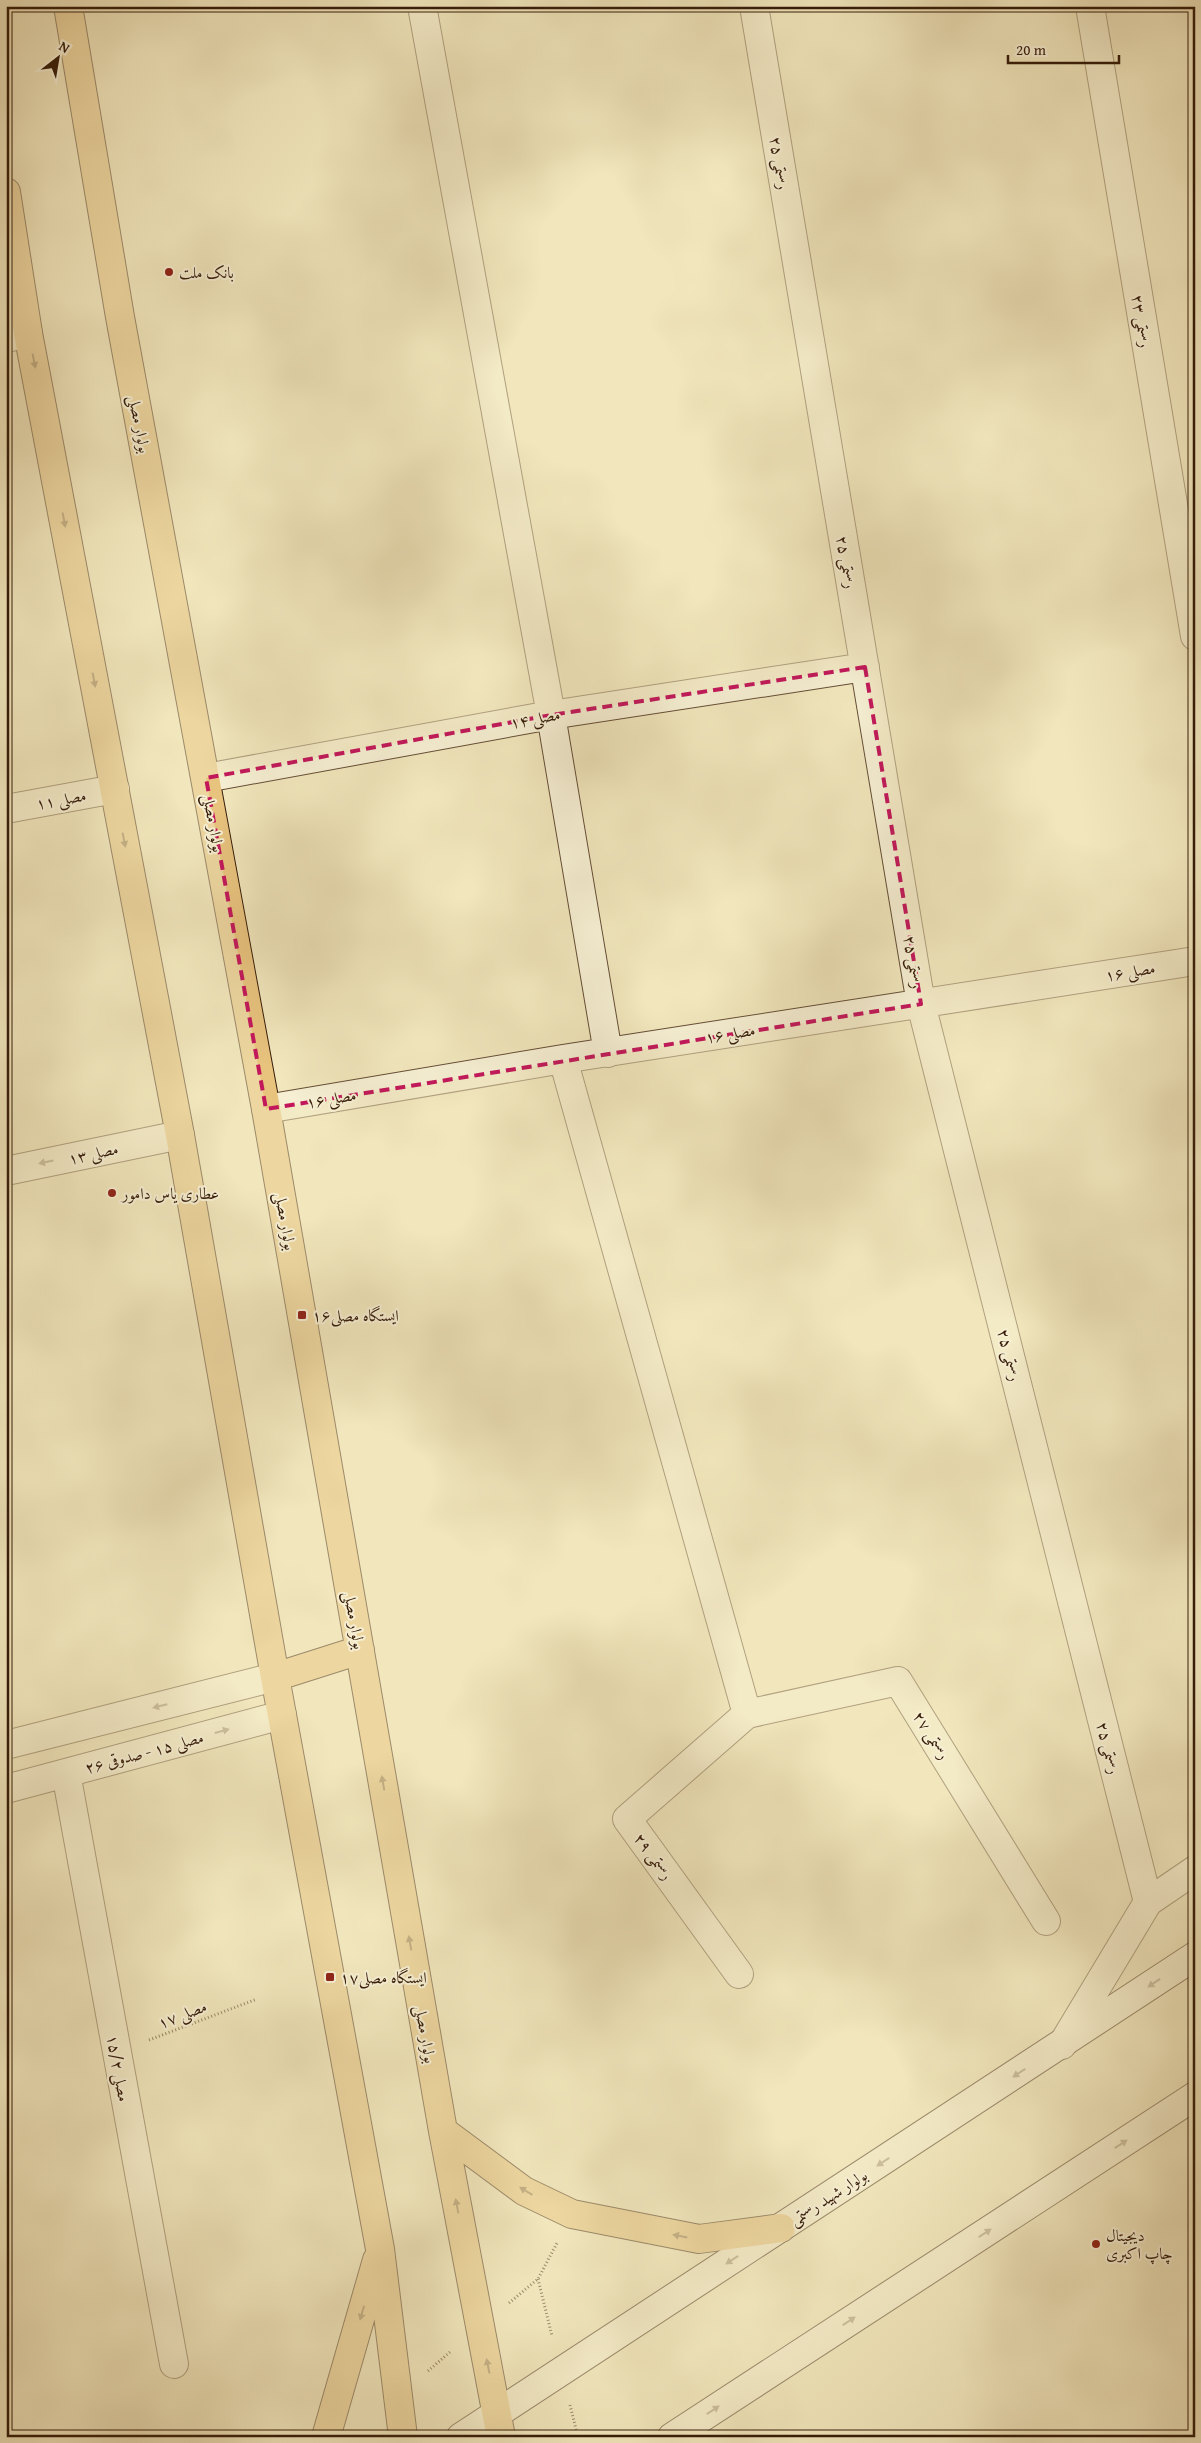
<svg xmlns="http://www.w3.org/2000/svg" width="1201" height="2443" font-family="'Gentium Book Plus',Amiri,serif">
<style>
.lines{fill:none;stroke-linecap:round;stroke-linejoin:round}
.minor-casing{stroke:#654e36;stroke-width:30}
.secondary-casing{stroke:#361c09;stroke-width:30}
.primary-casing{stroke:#361c09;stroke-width:30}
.path{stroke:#361c09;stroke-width:3;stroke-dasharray:1 2.5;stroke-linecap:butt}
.minor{stroke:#f6efd3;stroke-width:28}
.secondary{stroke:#f6efd3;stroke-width:28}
.primary{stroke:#e8c37e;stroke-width:28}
.oneway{fill:#8f7044}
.oneway2{fill:#a09078}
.marked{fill:none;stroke:#c2185b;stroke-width:4;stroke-dasharray:10 6;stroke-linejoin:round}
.poi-dot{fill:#8f2418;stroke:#f6efd3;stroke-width:2}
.labels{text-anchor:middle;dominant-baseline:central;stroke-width:4;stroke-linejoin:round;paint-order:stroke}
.street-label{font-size:16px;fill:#361c09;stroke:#f6efd3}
.poi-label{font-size:16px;fill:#361c09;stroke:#f6efd3;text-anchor:start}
</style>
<rect width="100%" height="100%" fill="#f1e6bc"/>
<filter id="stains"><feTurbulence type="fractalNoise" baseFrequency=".004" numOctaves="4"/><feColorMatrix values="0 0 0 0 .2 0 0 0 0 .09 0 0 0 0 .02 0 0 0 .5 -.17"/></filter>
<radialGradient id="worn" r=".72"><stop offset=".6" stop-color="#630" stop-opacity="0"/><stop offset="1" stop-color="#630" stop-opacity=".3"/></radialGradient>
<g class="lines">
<defs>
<path id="minor" d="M422 6 551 715 608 1053
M754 6 921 1004 1148 1902
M1090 6 1195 636
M6 338 28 333
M206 778 551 715 865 667
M6 809 115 789
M563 1059 747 1714
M266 1109 563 1059 1195 961
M6 1171 180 1135
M6 1745 275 1677
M66 1773 174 2364
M6 1789 282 1715
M739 1974 627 1819 747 1714 898 1681 1046 1921
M1062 2045 1148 1902 1195 1870"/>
<path id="secondary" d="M461 2437 1195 1956
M672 2437 1195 2096"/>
<path id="primary" d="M68 6 120 317 266 1109 443 2131 501 2437
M6 192 28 333 180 1135 275 1677 380 2249 403 2437
M275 1677 360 1650
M443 2131 524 2191 572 2214 699 2239 781 2228
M326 2437 377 2260"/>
</defs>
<use href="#minor" class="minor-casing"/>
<use href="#secondary" class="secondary-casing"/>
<use href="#primary" class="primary-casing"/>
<path class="path" d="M149 2040 257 1999
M538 2279 552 2336
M509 2303 538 2279 557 2243
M428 2371 450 2352
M570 2405 578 2437"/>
<use href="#minor" class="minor"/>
<use href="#secondary" class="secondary"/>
<use href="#primary" class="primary"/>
</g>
<defs><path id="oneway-solid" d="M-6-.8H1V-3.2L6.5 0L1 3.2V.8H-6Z" transform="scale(1.25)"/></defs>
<g class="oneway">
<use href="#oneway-solid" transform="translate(34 361) rotate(79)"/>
<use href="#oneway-solid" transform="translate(64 520) rotate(79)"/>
<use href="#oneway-solid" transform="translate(94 680) rotate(79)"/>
<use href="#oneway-solid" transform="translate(124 840) rotate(79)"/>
<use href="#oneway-solid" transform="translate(383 1783) rotate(-100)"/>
<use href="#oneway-solid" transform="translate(410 1943) rotate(-100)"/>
<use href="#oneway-solid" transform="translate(526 2191) rotate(-149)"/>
<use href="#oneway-solid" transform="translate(457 2206) rotate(-101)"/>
<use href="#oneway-solid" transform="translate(680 2236) rotate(-169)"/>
<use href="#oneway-solid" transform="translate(362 2313) rotate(106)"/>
<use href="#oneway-solid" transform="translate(488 2366) rotate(-101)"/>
</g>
<g class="oneway2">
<use href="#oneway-solid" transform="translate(46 1162) rotate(168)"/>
<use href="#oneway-solid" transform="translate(160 1706) rotate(166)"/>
<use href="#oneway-solid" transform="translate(222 1731) rotate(-15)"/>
<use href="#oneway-solid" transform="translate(1154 1983) rotate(146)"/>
<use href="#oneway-solid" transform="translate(1019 2073) rotate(147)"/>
<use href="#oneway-solid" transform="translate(1121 2144) rotate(-33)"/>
<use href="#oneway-solid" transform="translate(883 2162) rotate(147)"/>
<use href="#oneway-solid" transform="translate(985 2233) rotate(-33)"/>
<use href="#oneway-solid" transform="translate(732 2260) rotate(147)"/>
<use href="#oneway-solid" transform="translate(849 2321) rotate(-33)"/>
<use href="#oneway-solid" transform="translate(713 2410) rotate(-33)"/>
</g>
<path d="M0 0H1201V2443H0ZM865 667 921 1004 266 1109 206 778 551 715Z" fill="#f1e6bc" fill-opacity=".55" fill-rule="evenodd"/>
<path class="marked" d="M865 667 921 1004 266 1109 206 778 551 715Z"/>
<g class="poi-dot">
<circle cx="169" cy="272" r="5"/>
<circle cx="112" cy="1193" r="5"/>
<rect x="297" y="1310" width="10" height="10" rx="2.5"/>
<rect x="325" y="1972" width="10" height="10" rx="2.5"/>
<circle cx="1096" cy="2244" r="5"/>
</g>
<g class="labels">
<g class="street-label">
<text transform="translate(780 163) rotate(81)">رستمی ۲۵</text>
<text transform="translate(1142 321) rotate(81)">رستمی ۲۳</text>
<text transform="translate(140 424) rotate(79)">بولوار مصلی</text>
<text transform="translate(847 562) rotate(80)">رستمی ۲۵</text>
<text transform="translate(535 718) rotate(-10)">مصلی ۱۴</text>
<text transform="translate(61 799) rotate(-10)">مصلی ۱۱</text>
<text transform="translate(214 823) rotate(80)">بولوار مصلی</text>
<text transform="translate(914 962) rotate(81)">رستمی ۲۵</text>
<text transform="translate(1130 971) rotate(-9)">مصلی ۱۶</text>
<text transform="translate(730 1033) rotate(-9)">مصلی ۱۶</text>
<text transform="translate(331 1098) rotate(-9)">مصلی ۱۶</text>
<text transform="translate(93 1153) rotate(-12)">مصلی ۱۳</text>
<text transform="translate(286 1221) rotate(80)">بولوار مصلی</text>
<text transform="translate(1010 1355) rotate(76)">رستمی ۲۵</text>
<text transform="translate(355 1620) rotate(80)">بولوار مصلی</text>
<text transform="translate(932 1735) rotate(58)">رستمی ۲۷</text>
<text transform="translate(1109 1748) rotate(76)">رستمی ۲۵</text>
<text transform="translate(144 1752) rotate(-15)">مصلی ۱۵ - صدوقی ۲۶</text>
<text transform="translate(654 1856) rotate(54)">رستمی ۲۹</text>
<text transform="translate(182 2014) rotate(-21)">مصلی ۱۷</text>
<text transform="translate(426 2034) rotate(80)">بولوار مصلی</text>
<text transform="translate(119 2068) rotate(80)">مصلی ۱۵/۲</text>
<text transform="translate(828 2197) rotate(-33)">بولوار شهید رستمی</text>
</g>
<g class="poi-label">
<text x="179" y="272">بانک ملت</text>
<text x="122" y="1193">عطاری یاس دامور</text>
<text x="312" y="1315">ایستگاه مصلی۱۶</text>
<text x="340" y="1977">ایستگاه مصلی۱۷</text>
<text x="1106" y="2235">دیجیتال<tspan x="1106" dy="18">چاپ اکبری</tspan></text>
</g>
</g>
<rect width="1201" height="2443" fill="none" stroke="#f1e6bc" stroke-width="25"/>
<rect x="8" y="8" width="1186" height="2428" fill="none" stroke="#361c09" stroke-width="2.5"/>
<rect x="12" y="12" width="1176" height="2418" fill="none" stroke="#361c09"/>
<g transform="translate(58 58) rotate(31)" stroke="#f6efd3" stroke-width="4" paint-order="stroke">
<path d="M0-4L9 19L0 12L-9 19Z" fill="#361c09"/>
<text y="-8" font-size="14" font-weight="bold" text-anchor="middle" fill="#361c09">N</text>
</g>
<path d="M1008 55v8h111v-8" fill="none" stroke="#361c09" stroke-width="2.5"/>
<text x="1016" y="55" font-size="15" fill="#361c09" stroke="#f6efd3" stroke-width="4" paint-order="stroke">20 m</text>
<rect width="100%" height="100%" filter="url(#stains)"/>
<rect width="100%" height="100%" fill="url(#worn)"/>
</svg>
